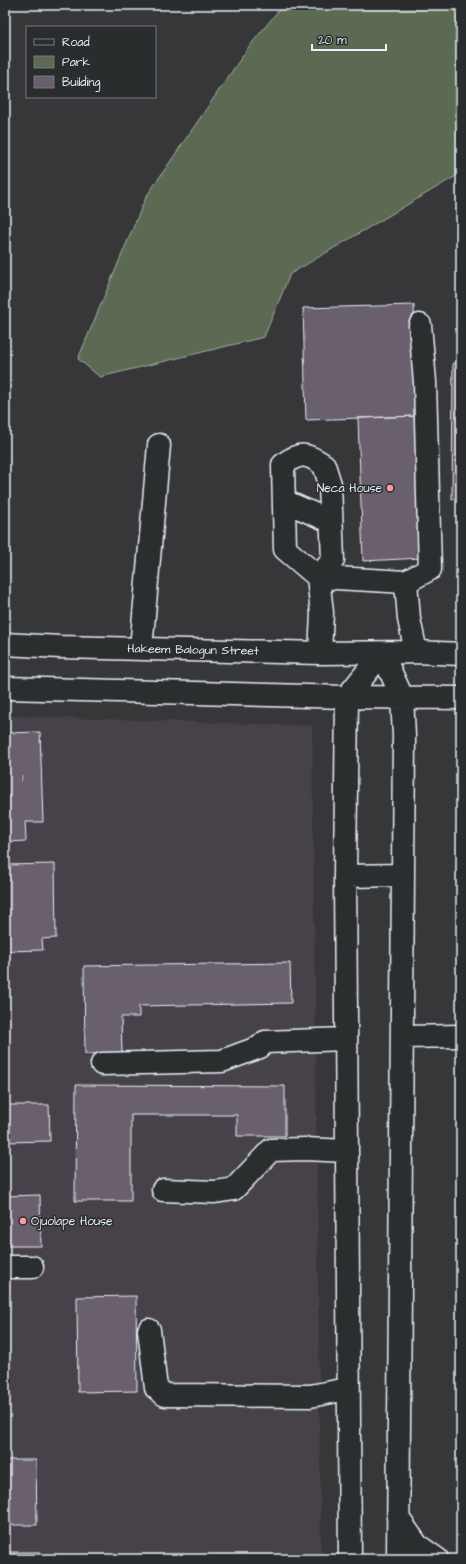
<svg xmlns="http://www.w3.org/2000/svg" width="466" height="1564" font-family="'Architects Daughter',sans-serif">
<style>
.built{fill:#474349}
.green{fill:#5c6b52;stroke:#a2aea5}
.building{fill:#6b5e6c;stroke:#e8f1f8}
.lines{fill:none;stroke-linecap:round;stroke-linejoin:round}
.minor-casing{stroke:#e8f1f8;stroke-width:25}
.minor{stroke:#2a2d2e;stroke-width:22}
.poi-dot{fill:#ff9aa2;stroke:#2a2d2e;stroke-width:1.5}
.labels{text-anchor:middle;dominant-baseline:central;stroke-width:3;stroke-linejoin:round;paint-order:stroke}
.number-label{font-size:10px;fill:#c9ccd5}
.poi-label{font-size:12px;fill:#e8f1f8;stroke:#2a2d2e;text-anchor:end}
.street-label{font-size:12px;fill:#e8f1f8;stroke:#2a2d2e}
</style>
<rect width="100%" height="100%" fill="#37373a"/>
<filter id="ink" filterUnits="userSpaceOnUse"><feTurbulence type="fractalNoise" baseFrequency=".025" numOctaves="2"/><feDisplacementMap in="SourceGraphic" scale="8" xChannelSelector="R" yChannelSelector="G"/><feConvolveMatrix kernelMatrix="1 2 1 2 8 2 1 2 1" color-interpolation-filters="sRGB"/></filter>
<g filter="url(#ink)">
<path class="built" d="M5 716 312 726 321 1559H5Z"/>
<path class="green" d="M283 5H461V173L290 274 264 337 100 377 78 359 146 197 248 48Z"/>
<path class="building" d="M414 305 417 416 306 420 303 308Z
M453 363H461V499H452Z
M417 416 422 558 363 561 358 418Z
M40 732 43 822H25L26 841 5 842V733Z
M55 864 56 938 42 939 43 950 5 951V865Z
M290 963 291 1003 139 1006V1017H121L122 1053 85 1054 84 966Z
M76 1085 285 1086V1136H237V1115H131V1201H75Z
M5 1105H49L50 1141 5 1142Z
M40 1195 41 1246H5V1196Z
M136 1296 137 1391 78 1392 77 1297Z
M5 1460H36L37 1525H5Z
M5 1552H41V1559H5Z"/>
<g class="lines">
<defs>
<path id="minor" d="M284 501 330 521
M5 644 60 647 320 653 416 652 461 654
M141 649 159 445
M416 652 409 619 406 582 430 569 425 382 420 325
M320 653 322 613 318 577 285 549 283 465C300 451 308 454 324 465L330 484 333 560 318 577 406 582
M382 653 402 697 404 736 398 1559
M5 688 347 697 461 698
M345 876 403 875
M402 1037 461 1036
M102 1064 222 1061 260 1047 265 1042 346 1039
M163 1190 215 1192 234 1189 271 1150 305 1149 347 1151
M5 1267H32
M149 1330 156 1388 165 1395 310 1396 348 1389
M398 1518 417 1545 437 1559
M350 1559 345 876 347 697 382 653"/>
</defs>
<use href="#minor" class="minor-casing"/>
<use href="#minor" class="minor"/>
</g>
</g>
<g class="poi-dot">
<circle cx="390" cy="488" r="4"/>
<circle cx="23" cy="1221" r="4"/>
</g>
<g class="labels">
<g class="number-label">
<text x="23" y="778">1</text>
</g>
<g class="poi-label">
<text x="382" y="488">Neca House</text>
<text x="31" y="1221" text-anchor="start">Ojuolape House</text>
</g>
<g class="street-label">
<text transform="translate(193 650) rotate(1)">Hakeem Balogun Street</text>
</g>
</g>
<rect width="466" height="1564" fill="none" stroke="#2a2d2e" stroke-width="20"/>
<rect x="10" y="10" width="446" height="1544" fill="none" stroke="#e8f1f8" stroke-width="1.5" filter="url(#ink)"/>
<rect x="26" y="26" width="130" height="72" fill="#2a2d2e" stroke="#767b7f"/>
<rect x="34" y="39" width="20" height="6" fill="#2a2d2e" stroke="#767b7f"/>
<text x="62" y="46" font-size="12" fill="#e8f1f8">Road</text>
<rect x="34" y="56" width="20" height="12" fill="#5c6b52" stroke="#767b7f"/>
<text x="62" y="66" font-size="12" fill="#e8f1f8">Park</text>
<rect x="34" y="76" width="20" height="12" fill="#6b5e6c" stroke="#767b7f"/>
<text x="62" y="86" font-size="12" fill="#e8f1f8">Building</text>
<path d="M312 44v6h74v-6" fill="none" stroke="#e8f1f8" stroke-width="2"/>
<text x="318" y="44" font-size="12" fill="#e8f1f8" stroke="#2a2d2e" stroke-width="3" paint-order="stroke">20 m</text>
</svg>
